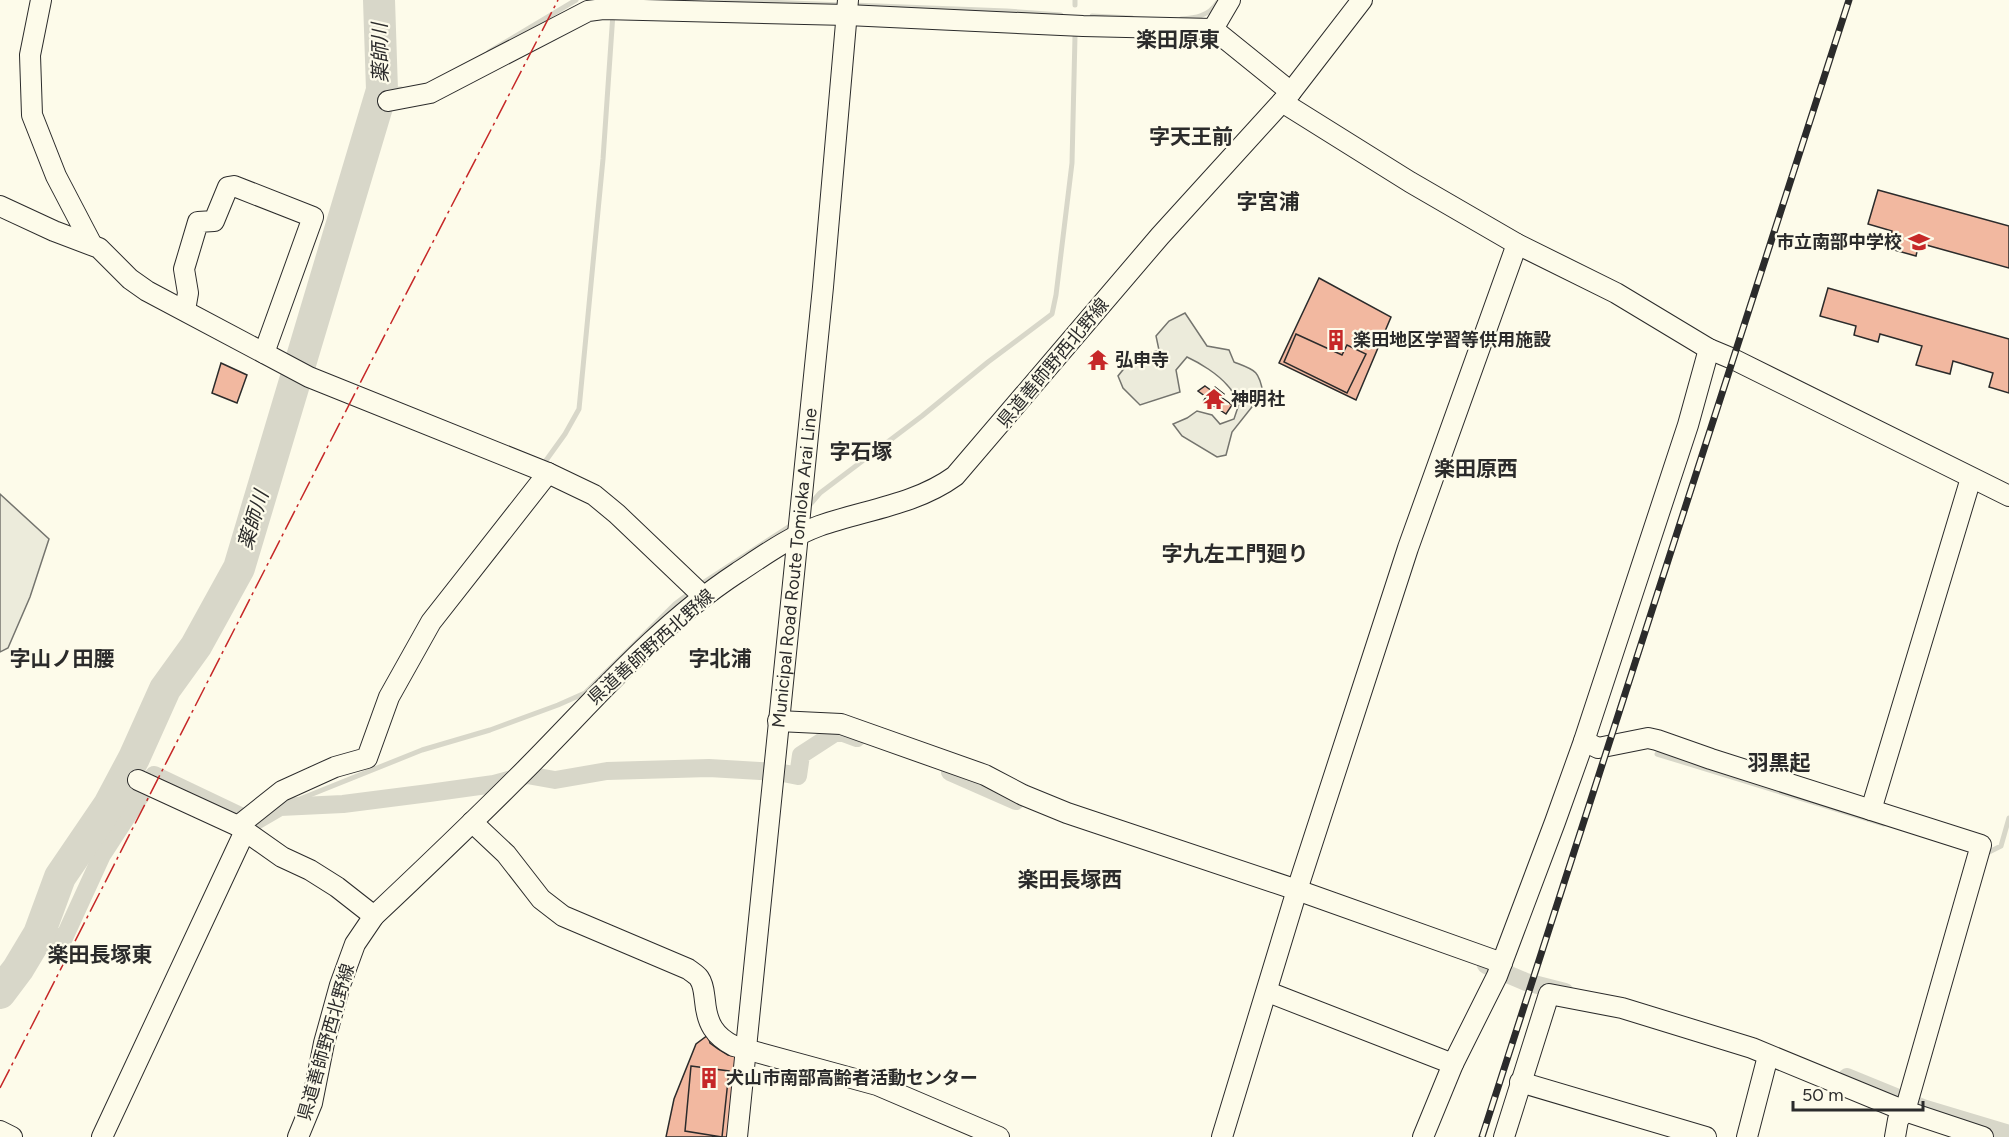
<svg xmlns="http://www.w3.org/2000/svg" width="2009" height="1137" font-family="Figtree,'Noto Sans JP',sans-serif">
<style>
.green{fill:#ecebdb;stroke:#74746e;stroke-width:1.5}
.lines{fill:none;stroke-linecap:round;stroke-linejoin:round}
.stream{stroke:#d8d7c9;stroke-width:5}
.canal{stroke:#d8d7c9;stroke-width:18}
.river{stroke:#d8d7c9;stroke-width:32}
.building{fill:#f2b8a0;stroke:#2b2b2b;stroke-width:1.5}
.minor-casing{stroke:#2b2b2b;stroke-width:22}
.minor{stroke:#fdfbea;stroke-width:20}
.rail-casing{stroke:#2b2b2b;stroke-width:7}
.rail{stroke:#fdfbea;stroke-width:4.5;stroke-dasharray:14;stroke-linecap:butt}
.power{stroke:#c62828;stroke-width:1.5;stroke-dasharray:21 4.5 3 4.5;stroke-linecap:butt}
.labels{text-anchor:middle;dominant-baseline:central;stroke-width:4.5;stroke-linejoin:round;paint-order:stroke}
.poi-label{font-size:18px;font-weight:bold;fill:#2b2b2b;stroke:#fdfbea;text-anchor:start}
.street-label{font-size:18px;fill:#2b2b2b;stroke:#fdfbea}
.water-label{font-size:20px;font-style:italic;fill:#2b2b2b;stroke:#fdfbea}
.quarter-label{font-size:21px;font-weight:bold;fill:#2b2b2b;stroke:#fdfbea}
</style>
<rect width="100%" height="100%" fill="#fdfbea"/>
<path class="green" d="M1185 313 1207 346 1229 350 1234 362C1255 370 1259 370 1263 393L1232 432 1226 455 1217 457 1182 436 1173 424 1187 418 1197 411 1212 415 1220 424 1234 419 1240 401C1232 395 1234 392 1228 386 1218 374 1200 363 1187 357L1176 370 1180 392 1140 405 1123 388 1118 376 1131 360 1159 350 1156 336 1169 321Z
M0 494 49 539 30 597 8 648 0 652Z"/>
<g class="lines">
<path class="stream" d="M712 0 843 5
M852 5 1007 11 1061 15
M1075 5V0
M1092 16 1132 18
M1181 19C1195 18 1209 16 1217 3
M489 52 576 0
M382 90 401 89
M542 466 565 434 579 409 603 159 613 13
M807 508 820 493 922 416 988 362 1052 314 1056 295 1072 163 1075 36
M698 586 793 524
M1657 754 1884 824
M280 807 422 750 490 730 558 705 585 693 675 604 691 592
M1985 854 2001 846 2009 818"/>
<path class="canal" d="M950 772 1016 801
M39 934 64 938 102 855 154 775 238 815 256 821 280 807 343 804 429 793 494 784 527 775 555 780 607 771 709 768 778 772 798 776 801 755 838 731 857 738
M1486 965 1526 982 1565 992
M1847 1077 1923 1108 2009 1134"/>
<path class="river" d="M0 993 18 969 39 934 60 877 109 805 134 758 165 689 196 646 239 568 382 90 379 0"/>
</g>
<path class="building" d="M1878 190 2009 226V268L1919 243 1916 256 1887 248 1892 231 1868 224Z
M1319 278 1391 317 1356 400 1279 363Z
M1828 288 2009 339V393L1989 387 1993 373 1953 361 1950 374 1916 365 1922 346 1880 334 1878 342 1854 335 1856 326 1820 316Z
M1296 334 1342 355 1347 345 1366 354 1347 393 1284 362Z
M221 363 247 375 237 403 212 393Z
M1205 386 1212 391 1215 387 1224 394 1221 397 1232 405 1226 414 1214 406 1209 407 1203 402 1206 397 1198 391Z
M708 1035 710 1043 718 1049 728 1055 738 1057 727 1137H666L674 1099 696 1044Z
M691 1066 729 1071 722 1137 685 1131Z"/>
<g class="lines">
<defs>
<g id="minor">
<path d="M41 0 30 55 32 115 56 176 91 243"/>
<path d="M1213 29 1230 0"/>
<path d="M388 101 430 93 588 11 603 9 847 15 1083 26 1213 29 1291 92"/>
<path d="M1282 102 1410 182 1517 244 1616 293 1709 349 1733 359 2009 496"/>
<path d="M0 206 54 231 99 248 130 279 147 291 309 377 548 473 594 495 617 514 703 596"/>
<path d="M185 310 188 293 184 269 198 222 214 221 228 187 234 186 313 217 264 353"/>
<path d="M778 721 841 724 985 775 1023 795 1067 813 1297 890 1502 963"/>
<path d="M1584 741 1598 748 1648 738 1657 740 1711 759 1981 845 1905 1111 1898 1120 1895 1137"/>
<path d="M138 780 238 826 282 857 310 870 337 887 374 916"/>
<path d="M1871 810 1971 478"/>
<path d="M472 822 506 854 541 899 563 916 688 969C692 972 697 975 699 978 704 985 704 994 705 1001 707 1023 714 1036 734 1046L877 1085 999 1137"/>
<path d="M238 826 282 791 335 767 367 758 389 697 431 622 548 473"/>
<path d="M1268 992 1453 1064"/>
<path d="M1520 1082 1706 1137"/>
<path d="M0 1131 12 1137"/>
<path d="M102 1137 245 831"/>
<path d="M298 1137 312 1103 324 1043 340 985 355 944 374 916C425 868 475 820 524 771 593 702 655 627 737 573 763 556 789 537 819 526 864 510 915 505 955 476L1160 236 1291 92 1362 0"/>
<path id="s1" d="M737 1137 823 287 848 0"/>
<path d="M1222 1137 1297 890 1408 548 1517 244"/>
<path d="M1423 1137 1453 1064 1497 976 1555 822 1584 741 1688 425 1709 349"/>
<path d="M1504 1137 1549 994 1622 1008 1752 1048 1905 1111 1983 1137"/>
<path d="M1747 1137 1768 1056"/>
</g>
</defs>
<use href="#minor" class="minor-casing"/>
<use href="#minor" class="minor"/>
<defs>
<path id="rail" d="M1482 1137 1849 0"/>
</defs>
<use href="#rail" class="rail-casing"/>
<use href="#rail" class="rail"/>
<path class="power" d="M0 1088 375 354 558 0"/>
</g>
<defs>
<symbol id="school-bare" viewBox="-9 -9 18 18"><path d="M0-5L7-2L0 1L-7-2ZM-4 1L0 2.5L4 1V4Q0 6-4 4Z" fill="#c62828" stroke="#fdfbea" stroke-width="2.5" paint-order="stroke"/></symbol>
<symbol id="building-bare" viewBox="-9 -9 18 18"><path d="M-4-6H4V6H1V3H-1V6H-4ZM-2.5-4.3h1.7v1.8h-1.7ZM.8-4.3h1.7v1.8H.8ZM-2.5-1h1.7V.8h-1.7ZM.8-1h1.7V.8H.8Z" fill="#c62828" stroke="#fdfbea" stroke-width="2.5" paint-order="stroke"/></symbol>
<symbol id="temple-bare" viewBox="-9 -9 18 18"><path d="M0-6L5-2H3V0L6.5 2.5H4V6H1.5V3h-3V6H-4V2.5H-6.5L-3 0V-2H-5Z" fill="#c62828" stroke="#fdfbea" stroke-width="2.5" paint-order="stroke"/></symbol>
</defs>
<g fill-rule="evenodd">
<use href="#school-bare" x="1904" y="227" width="30" height="30"/>
<use href="#building-bare" x="1321" y="325" width="30" height="30"/>
<use href="#temple-bare" x="1083" y="345" width="30" height="30"/>
<use href="#temple-bare" x="1199" y="384" width="30" height="30"/>
<use href="#building-bare" x="694" y="1063" width="30" height="30"/>
</g>
<g class="labels">
<g class="poi-label">
<text x="1902" y="242" text-anchor="end">市立南部中学校</text>
<text x="1353" y="340">楽田地区学習等供用施設</text>
<text x="1115" y="360">弘申寺</text>
<text x="1231" y="399">神明社</text>
<text x="726" y="1078">犬山市南部高齢者活動センター</text>
</g>
<g class="street-label">
<text transform="translate(1053 363) rotate(-50)">県道善師野西北野線</text>
<text stroke="none"><textPath href="#s1" startOffset="572">Municipal Road Route Tomioka Arai Line</textPath></text>
<text transform="translate(651 647) rotate(-42)">県道善師野西北野線</text>
<text transform="translate(326 1042) rotate(-74)">県道善師野西北野線</text>
</g>
<g class="water-label">
<text transform="translate(380 53) rotate(-91)">薬師川</text>
<text transform="translate(253 520) rotate(-73)">薬師川</text>
</g>
<g class="quarter-label">
<text x="1178" y="39">楽田原東</text>
<text x="1191" y="136">字天王前</text>
<text x="1268" y="201">字宮浦</text>
<text x="861" y="451">字石塚</text>
<text x="1476" y="468">楽田原西</text>
<text x="1235" y="553">字九左エ門廻り</text>
<text x="62" y="658">字山ノ田腰</text>
<text x="720" y="658">字北浦</text>
<text x="1779" y="762">羽黒起</text>
<text x="1070" y="879">楽田長塚西</text>
<text x="100" y="954">楽田長塚東</text>
</g>
</g>
<path d="M1793 1101v9h130v-9" fill="none" stroke="#2b2b2b" stroke-width="3"/>
<text x="1802" y="1101" font-size="18" fill="#2b2b2b" stroke="#fdfbea" stroke-width="4.5" paint-order="stroke">50 m</text>
</svg>
